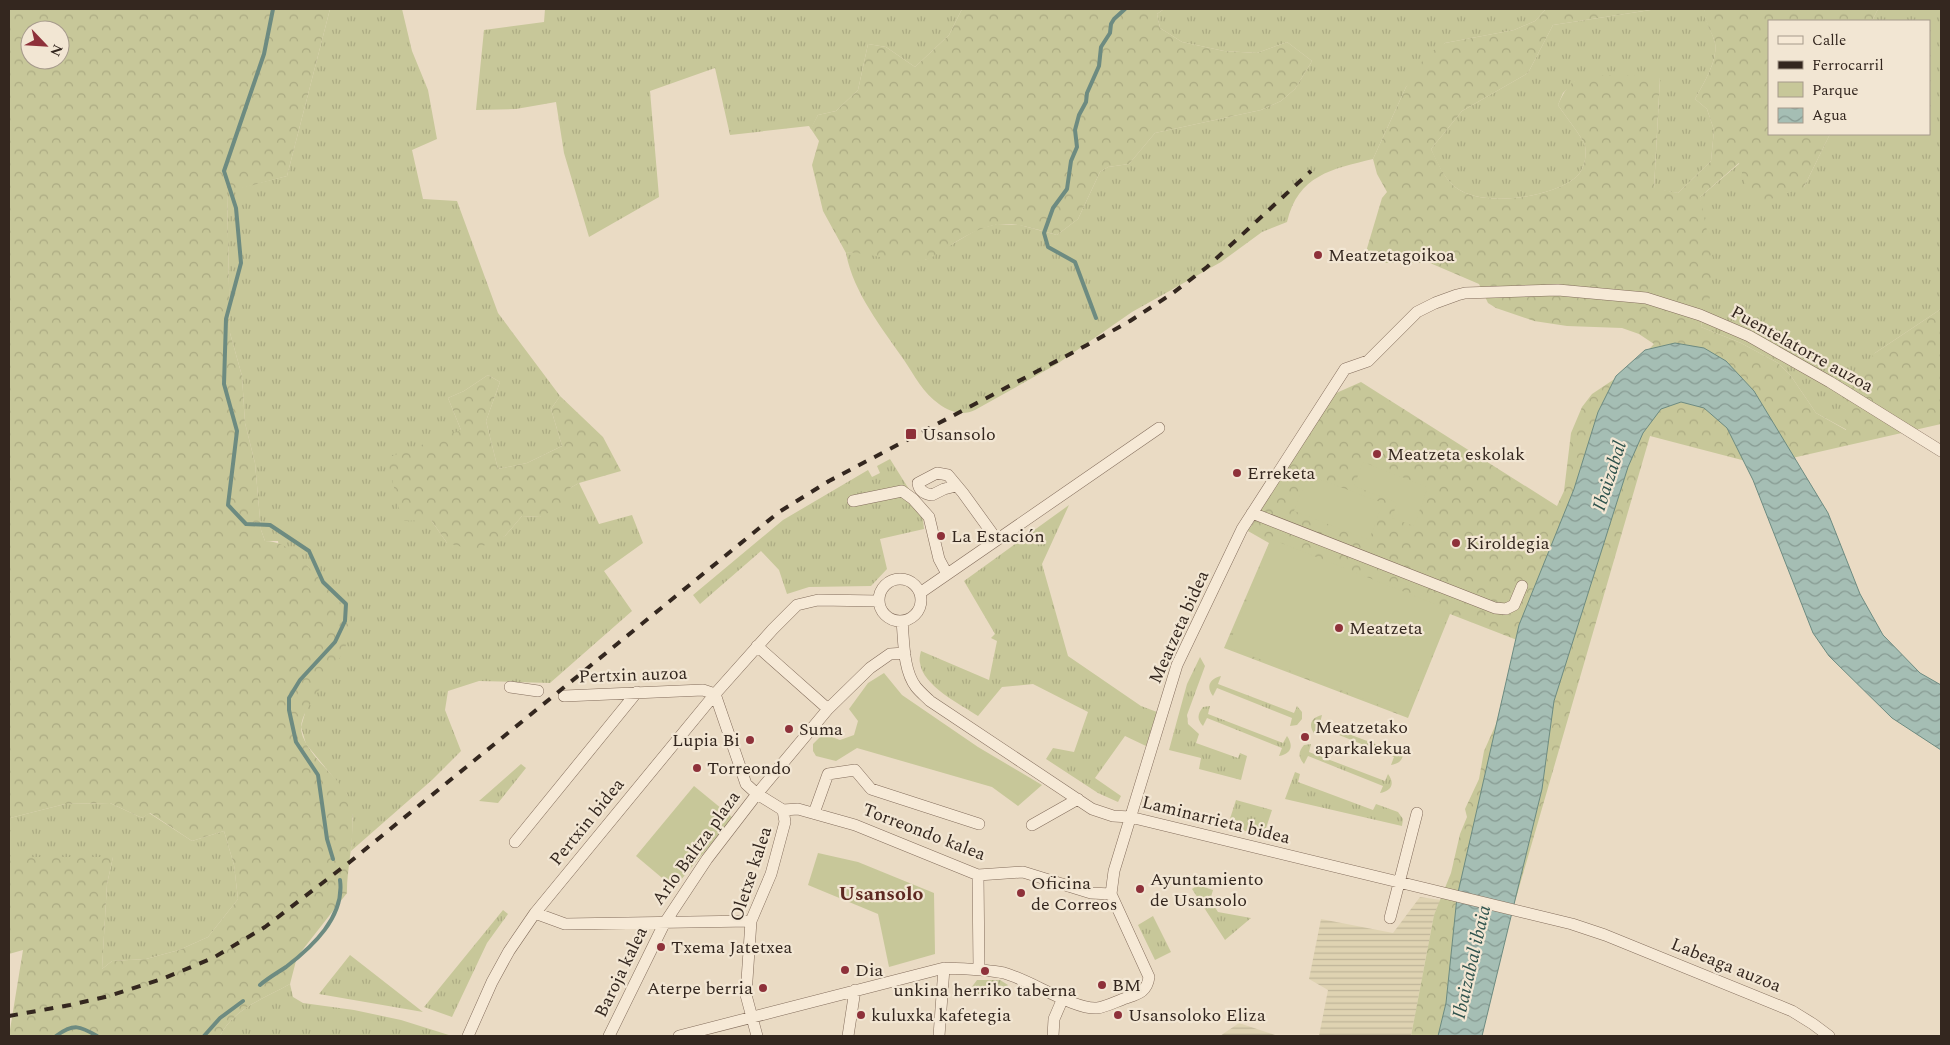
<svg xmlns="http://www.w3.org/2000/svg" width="1950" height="1045" font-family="Spectral,serif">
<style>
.farmland{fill:url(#farmland-rules)}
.grass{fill:url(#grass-tufts)}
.forest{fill:url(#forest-crowns);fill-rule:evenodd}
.park{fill:#c7c799}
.water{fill:url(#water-waves);stroke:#6d8b81}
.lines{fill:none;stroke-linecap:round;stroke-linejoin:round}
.stream{stroke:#6d8b81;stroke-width:4}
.minor-casing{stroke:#836d5c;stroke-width:12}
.minor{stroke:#f6e9d6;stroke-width:11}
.rail{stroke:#34271f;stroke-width:4;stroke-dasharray:9 9;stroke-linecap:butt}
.poi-dot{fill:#8e313a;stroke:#f2e6d3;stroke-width:2}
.labels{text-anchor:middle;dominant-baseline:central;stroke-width:4.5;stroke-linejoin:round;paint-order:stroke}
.poi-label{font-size:18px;fill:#34271f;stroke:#f2e6d3;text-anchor:start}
.street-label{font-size:18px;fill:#34271f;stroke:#f2e6d3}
.water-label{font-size:19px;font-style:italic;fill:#2f534d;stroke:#f2e6d3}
.quarter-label{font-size:20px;font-weight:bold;fill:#5e2821;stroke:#f2e6d3}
</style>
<defs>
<pattern id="farmland-rules" width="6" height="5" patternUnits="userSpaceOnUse" patternTransform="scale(1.25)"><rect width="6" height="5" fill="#dfd3b2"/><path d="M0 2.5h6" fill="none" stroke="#c0b599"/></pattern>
<pattern id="grass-tufts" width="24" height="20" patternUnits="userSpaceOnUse" patternTransform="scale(1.25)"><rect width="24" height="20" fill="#c7c799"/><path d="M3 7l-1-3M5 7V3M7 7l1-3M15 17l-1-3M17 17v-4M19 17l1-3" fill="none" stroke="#acab83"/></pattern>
<pattern id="forest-crowns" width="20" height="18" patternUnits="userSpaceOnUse" patternTransform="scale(1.25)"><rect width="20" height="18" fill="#c7c799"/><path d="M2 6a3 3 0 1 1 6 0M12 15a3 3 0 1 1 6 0" fill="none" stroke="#acab83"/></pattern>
<pattern id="water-waves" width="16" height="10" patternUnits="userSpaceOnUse" patternTransform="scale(1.25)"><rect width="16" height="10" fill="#a5beb4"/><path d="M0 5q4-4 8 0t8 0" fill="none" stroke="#879a92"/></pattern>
</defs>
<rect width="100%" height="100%" fill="#eadbc4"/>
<path class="farmland" d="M1420 897 1441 900 1434 915 1411 1036H1319L1328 990 1309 979 1321 919 1393 933Z
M1239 1023 1278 1036H1220Z"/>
<path class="grass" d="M330 9H402L412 51 428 90 437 139 412 150 423 199 457 201 498 313 560 396 551 409 562 446 527 463 498 469 486 421 500 382 488 375 464 391 448 398 461 430 431 520 447 543 505 536 522 516 540 517 570 488 579 483 599 524 632 515 643 543 604 571 632 611 550 683 479 681 448 691 445 710 461 751 432 780 351 851 353 818 347 794 306 744 301 727 305 713 278 541H265L261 530 255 463 245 423 242 376 230 333 227 191 287 176Z
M545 9H962L949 35 915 67 886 47 868 44 858 90 836 111 818 115 811 129 809 126 730 135 715 68 650 91 659 197 589 237 564 153 556 102 516 109 476 110 484 30 544 22Z
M1164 9H1546L1535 21 1514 30 1445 43 1406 87 1373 159C1332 169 1298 175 1287 222L1262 232 1221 262 1132 312 1057 364 975 410C963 416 950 412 939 404 924 394 914 375 904 360 882 328 853 292 846 253L855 252 925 260 978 229 997 224 1020 225 1057 235 1078 219 1100 172 1108 167 1129 164 1155 133 1261 110 1281 101 1295 89 1312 61 1287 42 1257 53 1224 51 1182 42 1160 28 1157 14Z
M1657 9H1705C1704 22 1712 30 1715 43 1718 61 1703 84 1695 99L1707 109 1714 130 1711 161 1678 193 1654 189 1660 78 1575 81 1563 93 1558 105C1563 113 1584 139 1585 146 1587 157 1584 171 1575 178 1550 198 1482 208 1455 187 1443 177 1437 162 1431 149L1462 111 1528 73 1553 25Z
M1878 9H1941V309L1875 353 1847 430 1816 413 1791 376 1778 363 1741 343 1701 327 1703 313 1700 197 1740 163 1804 187 1830 134H1929V21H1872Z
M890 459 922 510 924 529 880 539 887 569 871 586 809 587 787 594 779 570 761 551 700 604 693 595 783 520 868 470 872 477 880 473 877 466Z
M1069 505 1042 564 1068 656 1141 706 1157 712 1146 746 1125 736 1095 778 1121 796 1118 802 1098 793 1046 759 1053 748 1074 752 1088 712 1033 684 1002 687 978 716C960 704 923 686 920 663 919 660 920 655 921 651L989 680 997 641 991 638 995 634 964 581Z
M1200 657 1205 666 1187 715 1188 724 1199 734 1196 743 1238 758 1240 753 1247 756 1241 780 1199 769 1201 758 1169 750 1187 684Z
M1221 676 1218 684 1294 713 1297 706 1302 712V719L1297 725 1290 726 1292 718 1217 688 1213 696C1206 687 1209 679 1221 676Z
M1210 706 1208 714 1283 743 1287 736C1294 746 1291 754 1279 756L1282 748 1207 718 1203 726C1197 719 1197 715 1203 707Z
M1322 715 1320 723 1396 752 1399 745C1406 755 1403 763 1391 765L1394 757 1319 727 1315 735C1308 726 1310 718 1322 715Z
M1311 744 1309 752 1385 781 1388 774C1395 783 1392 791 1380 793L1383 786 1308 756 1304 764C1298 757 1298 752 1304 745Z
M521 764 526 768 498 803 479 801Z
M1295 772 1300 774 1298 782 1373 810 1376 804 1398 812 1403 819 1402 826 1285 799Z
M1236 800 1272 810 1264 834 1227 828Z
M110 803 142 818 149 813 192 841 224 831 234 865 238 899 208 937 179 950 146 959 112 961 102 969 107 884 113 857H9V817L10 818 65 804Z
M1198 885 1213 890 1210 900 1218 912 1251 918 1225 940 1192 889Z
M503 910 508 914 487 943 452 1017 424 1007Z
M1153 916 1171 952 1155 960 1138 925Z
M350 955 423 1012 319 994Z
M977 980H1000L1008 985 1000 994 971 997V988Z
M290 984 293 997 303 1003 354 1010 401 1020 452 1036H220C233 1009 265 998 290 984Z"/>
<path class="forest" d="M9 9H330L287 176 227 192 230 333 242 376 245 423 255 463 261 530 265 541C289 542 298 557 314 573 325 584 348 607 350 622 354 643 327 678 315 696 310 705 302 715 301 727 301 749 334 774 346 792 361 816 346 865 347 893L297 957 290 984C265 998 233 1009 220 1036H9L23 950 9 954V857H113L107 884 102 969 112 961 146 959 179 950 208 937 238 899 234 865 224 831 192 841 150 813 142 818 110 803 65 804 10 818 9 817ZM30 30H60V60H30Z
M962 9H1164L1157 14 1160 28 1182 42 1224 51 1257 53 1287 42 1312 61 1295 89 1281 101 1261 110 1155 133 1129 164 1108 167 1100 172 1078 219 1057 235C1013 223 1000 216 959 240 948 246 937 256 925 260 902 267 871 251 846 253L823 211 812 165 819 141 809 126 811 128 818 115 836 111 858 90 868 44 886 47 915 67 949 35Z
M1546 9H1657L1553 25 1528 73 1462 111 1431 149C1438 162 1443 177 1455 187 1482 208 1550 198 1575 178 1584 171 1587 157 1585 146 1584 139 1563 113 1558 105 1562 96 1567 85 1576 80 1595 71 1638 77 1660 77L1654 188 1678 193 1711 161 1714 130 1707 109 1695 99C1703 84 1718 61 1715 43 1712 30 1703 22 1705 9H1878L1872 21H1769V134H1830L1804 187 1752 206 1739 163 1700 197 1714 265 1710 297 1703 313 1701 327 1741 343 1778 363 1791 376 1816 413 1846 430 1842 390 1875 353 1941 309V424L1761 465 1650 436 1476 1036H1411L1434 915 1451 873 1460 834 1467 817 1465 809 1479 779 1484 751 1496 724 1517 640 1450 614 1408 718 1224 648 1269 543 1248 531 1334 394 1361 382 1557 506 1564 491 1571 433 1582 407 1592 394 1631 368 1654 344 1639 334 1622 328 1567 326 1534 321 1496 308 1488 303 1479 284 1430 263H1383L1365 255 1382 198 1387 192 1377 174 1373 159 1406 87 1426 55 1445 43 1514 30 1535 21Z
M488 375 500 382 486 421 498 469 527 463 562 446 551 409 560 396 603 437 621 471 579 483 570 488 566 504 540 517 522 516 505 536 474 550 447 543 431 520 402 521 387 458 461 430 448 398 464 391Z"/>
<path class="park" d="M1363 462 1428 487 1414 526 1392 518 1397 503 1354 486Z
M1308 475 1383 503 1369 540 1294 511Z
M1271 539 1450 610 1408 716 1228 647Z
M884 673 902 695 978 747 1042 785 1018 806 992 787 857 748 836 761 816 756 813 751V744L826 731 832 737 840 740 854 735 858 721 849 709 868 683Z
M694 786 733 818 674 888 636 856Z
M818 853 858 862 934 893 935 954 889 967 878 914 808 885Z"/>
<path class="water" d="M1675 343 1704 348 1726 361 1754 391 1828 513 1860 594 1883 635 1920 673 1941 685V750L1892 718 1829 656 1813 633 1753 480 1727 428 1704 408 1681 402 1661 409 1643 433 1628 467 1554 701 1542 789 1482 1036H1438L1446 1003 1457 897 1519 625 1574 489 1598 412 1616 376 1645 350Z"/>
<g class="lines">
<path class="stream" d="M273 9 264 54 224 171 236 208 241 263 226 319 224 384 237 431 228 505 246 524 270 525 309 551 323 582 346 604 345 621 335 642 300 680 289 698V710L296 742 318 775 327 839 333 859
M1096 318 1075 262 1048 247 1044 233 1053 208 1067 189 1071 161 1077 147 1075 130 1079 115 1086 102 1087 93 1099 66 1101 47 1110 33 1111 24 1114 19 1125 9
M260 985C268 978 277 973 286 967 312 947 345 917 340 880
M56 1036C74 1023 80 1026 97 1036
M204 1036 220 1018 243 1001"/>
<defs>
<path id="minor" d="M956 486 944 489 932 495C925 494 919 491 918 483L937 473 948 475 963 493 997 540
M853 501 902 491 913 499 929 517 939 559 947 574
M1252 513 1495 608 1506 609 1514 605 1522 586
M879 600a21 21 0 1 1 42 0a21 21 0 1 1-42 0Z
M920 593 1159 428
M902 621C904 641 903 670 916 687 920 692 925 696 930 701L1092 809 1113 816 1130 817 1572 924 1605 935 1792 1011 1813 1024 1829 1036
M757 646 828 709
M510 687 538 691
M564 696 703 690 715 694 746 784 757 794 783 810 785 822 771 874 751 921 746 995 757 1036
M783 810 798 809 855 825 978 875 1023 872 1091 893 1111 894
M814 813 828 774 855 770 871 789 979 824
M1032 825 1078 799
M515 842 637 692
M978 875 979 969
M535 913 565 924 751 921
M1390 918 1417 813
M468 1036 492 982 509 951 535 913 715 694 773 629 797 605 818 600 879 601
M609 1036 664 924 707 859 757 794 828 709 870 668 890 654 905 653
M679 1036 944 968C964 969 984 969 1004 973 1030 980 1075 1010 1097 1008 1106 1007 1117 1001 1126 998 1138 994 1147 992 1149 977L1111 894 1114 871 1177 665 1242 529 1345 369 1368 361 1417 312 1435 303 1457 295 1465 293 1558 290 1646 298 1700 315 1749 336 1830 382 1941 451
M848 1036 855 990
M939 1036 944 968
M1053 1036 1054 1019 1063 998"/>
</defs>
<use href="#minor" class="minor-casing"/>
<use href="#minor" class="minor"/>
<path class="rail" d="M9 1016 70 1005 109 996 162 979 213 958 265 927 351 861 779 512 829 481 1087 345 1130 321 1173 293 1207 267 1311 171"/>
</g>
<g class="poi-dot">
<circle cx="1318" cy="255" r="5"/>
<rect x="905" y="428" width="12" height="12" rx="2.5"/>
<circle cx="1377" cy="454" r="5"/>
<circle cx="1237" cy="473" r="5"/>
<circle cx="941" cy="536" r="5"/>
<circle cx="1456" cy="543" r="5"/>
<circle cx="1339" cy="628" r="5"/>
<circle cx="789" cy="729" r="5"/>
<circle cx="1305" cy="737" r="5"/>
<circle cx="750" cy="740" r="5"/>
<circle cx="697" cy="768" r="5"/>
<circle cx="1140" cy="889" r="5"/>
<circle cx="1021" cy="893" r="5"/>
<circle cx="661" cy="947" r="5"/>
<circle cx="845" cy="970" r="5"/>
<circle cx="985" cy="971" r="5"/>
<circle cx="1102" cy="985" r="5"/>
<circle cx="763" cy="988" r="5"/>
<circle cx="861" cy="1015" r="5"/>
<circle cx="1118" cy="1015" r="5"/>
</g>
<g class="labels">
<g class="poi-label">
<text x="1328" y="255">Meatzetagoikoa</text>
<text x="922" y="434">Usansolo</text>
<text x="1387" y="454">Meatzeta eskolak</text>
<text x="1247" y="473">Erreketa</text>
<text x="951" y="536">La Estación</text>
<text x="1466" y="543">Kiroldegia</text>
<text x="1349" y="628">Meatzeta</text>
<text x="1315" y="727">Meatzetako<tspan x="1315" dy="21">aparkalekua</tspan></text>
<text x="799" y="729">Suma</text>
<text x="740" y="740" text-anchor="end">Lupia Bi</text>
<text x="707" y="768">Torreondo</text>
<text x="1150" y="879">Ayuntamiento<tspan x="1150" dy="21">de Usansolo</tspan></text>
<text x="1031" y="883">Oficina<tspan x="1031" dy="21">de Correos</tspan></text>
<text x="671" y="947">Txema Jatetxea</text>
<text x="855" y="970">Dia</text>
<text x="1112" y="985">BM</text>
<text x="753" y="988" text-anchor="end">Aterpe berria</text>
<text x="985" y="990" text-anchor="middle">unkina herriko taberna</text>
<text x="871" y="1015">kuluxka kafetegia</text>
<text x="1128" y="1015">Usansoloko Eliza</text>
</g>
<g class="street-label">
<text transform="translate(1802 349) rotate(29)">Puentelatorre auzoa</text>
<text transform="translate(1179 627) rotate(-66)">Meatzeta bidea</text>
<text transform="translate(633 675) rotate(-2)">Pertxin auzoa</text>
<text transform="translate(1216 820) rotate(14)">Laminarrieta bidea</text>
<text transform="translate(587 822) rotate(-51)">Pertxin bidea</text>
<text transform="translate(924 832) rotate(21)">Torreondo kalea</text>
<text transform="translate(696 848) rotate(-54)">Arlo Baltza plaza</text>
<text transform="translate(751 874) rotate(-72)">Oletxe kalea</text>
<text transform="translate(1726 965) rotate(22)">Labeaga auzoa</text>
<text transform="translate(621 972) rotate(-64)">Baroja kalea</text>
</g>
<g class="water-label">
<text transform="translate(1610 476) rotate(-72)">Ibaizabal</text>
<text transform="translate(1472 962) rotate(-77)">Ibaizabal ibaia</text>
</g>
<g class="quarter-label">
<text x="881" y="894">Usansolo</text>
</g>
</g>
<rect width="1950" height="1045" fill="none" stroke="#34271f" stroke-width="20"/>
<rect x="1768" y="20" width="162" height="115" fill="#f2e6d3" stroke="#a69a8b"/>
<rect x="1778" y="36" width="25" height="8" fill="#f6e9d6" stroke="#a69a8b"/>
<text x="1812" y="45" font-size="15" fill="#34271f">Calle</text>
<rect x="1778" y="61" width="25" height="8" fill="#34271f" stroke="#a69a8b"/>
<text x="1812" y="70" font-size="15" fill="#34271f">Ferrocarril</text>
<rect x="1778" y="82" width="25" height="15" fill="#c7c799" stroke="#a69a8b"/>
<text x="1812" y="95" font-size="15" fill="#34271f">Parque</text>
<rect x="1778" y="108" width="25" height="15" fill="url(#water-waves)" stroke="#a69a8b"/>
<text x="1812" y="120" font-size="15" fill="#34271f">Agua</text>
<g transform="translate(45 45) rotate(115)"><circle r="24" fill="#f2e6d3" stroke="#a69a8b"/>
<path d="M0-4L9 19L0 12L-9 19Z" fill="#8e313a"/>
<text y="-8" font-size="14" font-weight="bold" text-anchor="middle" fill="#34271f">N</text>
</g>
</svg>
